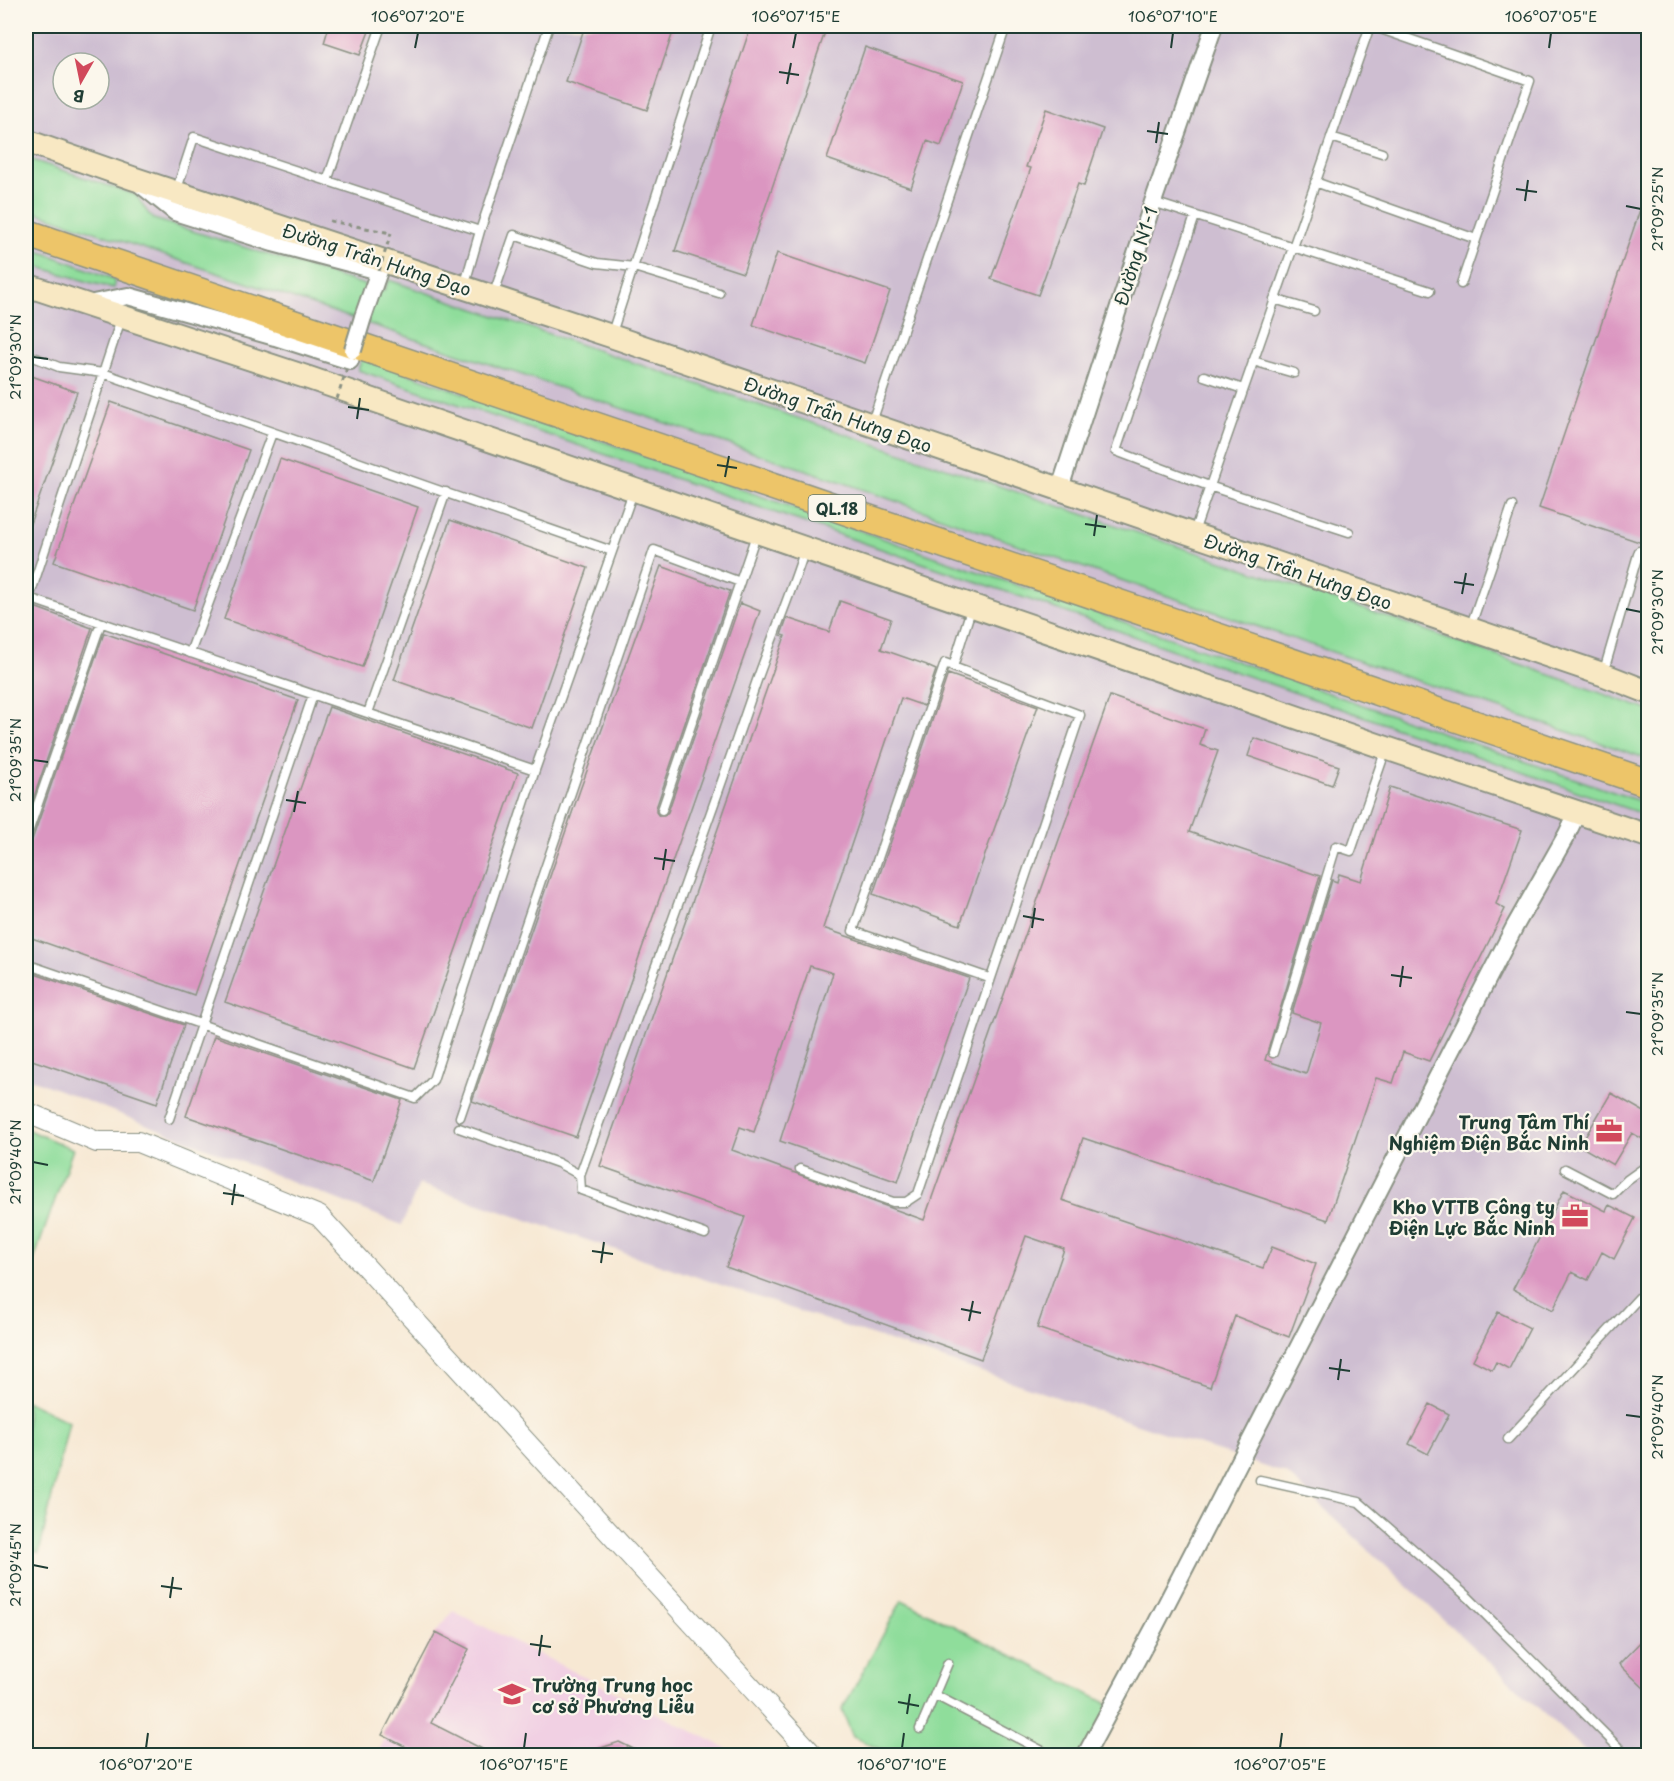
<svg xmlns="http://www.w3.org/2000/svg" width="1674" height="1781" font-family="'Playpen Sans',sans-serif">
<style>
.built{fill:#f1d0e3}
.industrial{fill:#cebed1;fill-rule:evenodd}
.green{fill:#8fdd9b;stroke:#578d68;stroke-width:1.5}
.building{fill:#db96c1}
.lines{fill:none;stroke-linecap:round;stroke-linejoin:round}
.service-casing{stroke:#8b9284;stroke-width:11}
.minor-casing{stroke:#8b9284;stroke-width:20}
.tertiary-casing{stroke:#8b9284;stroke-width:22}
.secondary-casing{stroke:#8b9284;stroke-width:26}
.trunk-casing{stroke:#8b9284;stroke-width:30}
.path{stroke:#8b9284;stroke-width:3;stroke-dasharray:4.5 4.5;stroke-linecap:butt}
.service{stroke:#fff;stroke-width:8}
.minor{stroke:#fff;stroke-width:16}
.tertiary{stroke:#fff;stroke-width:20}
.secondary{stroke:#f8e8c3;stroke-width:22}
.trunk{stroke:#edc569;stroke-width:27}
.minor-bridge-casing{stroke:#8b9284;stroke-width:20;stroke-linecap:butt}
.path-bridge{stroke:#8b9284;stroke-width:3;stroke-dasharray:4.5 4.5;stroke-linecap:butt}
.minor-bridge{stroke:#fff;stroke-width:16}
.ticks{fill:none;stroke:#1f3d34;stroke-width:2}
.labels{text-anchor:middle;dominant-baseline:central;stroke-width:4.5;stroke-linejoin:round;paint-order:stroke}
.shield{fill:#fbf7ec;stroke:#61756b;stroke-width:1.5}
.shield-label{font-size:16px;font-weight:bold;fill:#1f3d34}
.street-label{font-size:18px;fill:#1f3d34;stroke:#fbf7ec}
.poi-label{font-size:18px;font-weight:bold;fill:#1f3d34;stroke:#fbf7ec;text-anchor:end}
.neatline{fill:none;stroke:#1f3d34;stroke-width:2}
.ticks-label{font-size:15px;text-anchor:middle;fill:#1f3d34}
</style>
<rect width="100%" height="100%" fill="#fbf7ec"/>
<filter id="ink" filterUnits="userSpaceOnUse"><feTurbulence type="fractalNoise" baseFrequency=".0167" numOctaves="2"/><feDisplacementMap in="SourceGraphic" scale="12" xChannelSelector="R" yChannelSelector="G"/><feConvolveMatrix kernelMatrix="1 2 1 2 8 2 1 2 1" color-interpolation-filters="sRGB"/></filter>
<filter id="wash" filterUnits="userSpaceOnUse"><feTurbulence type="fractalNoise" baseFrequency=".008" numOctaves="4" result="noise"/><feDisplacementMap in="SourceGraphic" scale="24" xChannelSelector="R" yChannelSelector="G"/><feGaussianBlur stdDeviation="1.35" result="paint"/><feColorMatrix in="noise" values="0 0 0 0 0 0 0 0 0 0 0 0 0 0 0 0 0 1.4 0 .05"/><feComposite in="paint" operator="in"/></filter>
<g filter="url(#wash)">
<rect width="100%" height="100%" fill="#f7e8d3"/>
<path class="built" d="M453 1611 740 1755 376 1756 436 1632Z"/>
<path class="industrial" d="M26 26H1648V1755H1589L1287 1474 419 1184 402 1225 26 1077V137L30 124 26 122ZM63 63H99V99H63Z"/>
<path class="green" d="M26 158 136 195 148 213 154 219 384 291 389 280 1408 624 1648 710V759L1044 554 842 482 26 209Z
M26 248 47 254 114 279V288L92 283 26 263Z
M362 358 1648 804V816L1013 594 358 370Z
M26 1129 73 1149 26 1282Z
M26 1401 69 1422 39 1553 26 1548Z
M902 1600 1118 1709 1093 1756 892 1755 853 1737 842 1710Z"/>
<g id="blocks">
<path class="building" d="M329 26H371L360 55 324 43Z
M585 26H675L647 110 566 82Z
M751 26H827L743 273 675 251Z
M865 47 963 81 941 146 927 141 911 188 827 159Z
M1046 109 1103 129 1084 186 1078 184 1038 295 991 279 1031 168 1026 167Z
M1646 192 1648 193V545L1539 508Z
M777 253 890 291 865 363 753 325Z
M26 374 77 392 27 532H26Z
M111 402 249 450 193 610 54 562Z
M280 459 418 507 362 667 224 619Z
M450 520 588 568 532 728 394 680Z
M661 566 730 591 656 808V812L659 816H664L668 812 740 603 760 611 576 1137 472 1101 580 790Z
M840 601 891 619 881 649 927 665V666L936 670 924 706 901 698 823 928 969 978 898 1182 780 1141 833 973 810 966 754 1132 740 1127 732 1150 924 1220 1110 696 1205 729 1200 745 1218 751 1189 832 1320 876 1265 1060 1306 1074 1321 1023 1292 1013 1332 880 1337 882 1339 874 1361 881 1390 787 1522 830 1496 904 1505 909 1429 1061 1403 1052 1393 1083 1376 1078 1328 1220 1083 1138 1062 1200 1263 1268 1272 1247 1316 1264 1289 1337 1235 1316 1210 1387 1037 1328 1064 1249 1026 1236 981 1359 726 1267 745 1217 600 1166 774 668 785 636 781 635 787 618 829 632Z
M26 604 92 628 26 820Z
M104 633 298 700 194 995 26 936V844L32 840Z
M948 674 1038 706 960 925 873 894Z
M329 707 518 773 414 1068 225 1002Z
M1254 738 1339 766 1332 785 1248 756Z
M26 971 184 1025 157 1103 26 1058Z
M214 1036 402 1100 374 1181 186 1116Z
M1611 1093 1648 1114V1142L1632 1133 1613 1165 1580 1146Z
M1564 1190 1606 1211 1609 1205 1635 1218 1614 1259 1602 1252 1588 1280 1572 1272 1553 1310 1513 1289Z
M1498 1312 1530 1328 1509 1369 1496 1362 1492 1370 1473 1360Z
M1430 1404 1449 1414 1428 1454 1409 1444Z
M436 1632 469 1649 431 1723 494 1755H422L382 1735Z
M1648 1634V1692L1619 1664Z
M619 1742 646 1755H586V1753Z"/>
</g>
</g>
<g filter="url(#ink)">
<use href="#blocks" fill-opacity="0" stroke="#8b9284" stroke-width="1.5"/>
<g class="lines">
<defs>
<path id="service" d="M1372 26 1530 81 1461 284
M1331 137 1382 153
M327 181 381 26
M1315 182 1476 239
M176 192 194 137 480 231
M1153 202 1430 291
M1195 216 1116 451 1209 486 1349 532
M464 287 480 231 549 26
M493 296 514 235 597 263 634 267 719 293
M1274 299 1314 311
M611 336 711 26
M26 354 59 367 103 373 612 551
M1253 361 1294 373
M1204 376 1243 389
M871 425 1006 26
M1194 532 1370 26
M26 597 535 770
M29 598 121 319
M1470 628 1512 506
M190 653 272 433
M953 666 945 663 853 931 989 978
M1603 674 1639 551
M368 713 446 492
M662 810 757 532
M26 838 101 623
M26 964 415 1098 433 1080 535 770 633 492
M1273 1053 1336 846 1351 851 1386 749
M460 1117 654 550 740 582
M169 1119 313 695
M459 1128 558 1163 580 1175 581 1190 705 1234
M800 1169 893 1202H906L918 1194 1080 715 953 667 972 606
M1565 1169 1613 1194 1627 1180 1648 1165
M580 1175C639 1012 699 850 755 686 771 640 790 596 805 549
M1508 1439 1648 1288
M1260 1480 1359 1502 1469 1598 1627 1756
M935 1695 1052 1756
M920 1729 948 1663"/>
<path id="minor" d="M141 185 175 212 273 243 379 271 363 317
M88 304 128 296 275 337 350 361 353 350
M1060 488 1153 202 1214 26
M1085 1756 1155 1626 1515 926 1567 834 1577 813"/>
<path id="tertiary" d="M26 1112 97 1142H138L319 1216 814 1756"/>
<path id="secondary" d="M26 141 132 178 611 336 1602 674 1648 692
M26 285 309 378 1386 748 1648 836"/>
<path id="trunk" d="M26 233 1648 783"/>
</defs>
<use href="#service" class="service-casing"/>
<use href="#minor" class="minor-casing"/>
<use href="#tertiary" class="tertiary-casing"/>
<use href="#secondary" class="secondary-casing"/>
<use href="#trunk" class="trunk-casing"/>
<path class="path" d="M330 221 391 233"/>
<use href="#service" class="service"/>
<use href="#minor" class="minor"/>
<use href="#tertiary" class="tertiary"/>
<use href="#secondary" class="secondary"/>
<use href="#trunk" class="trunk"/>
<defs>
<path id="minor-bridge" d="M353 350 363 317"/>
</defs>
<use href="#minor-bridge" class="minor-bridge-casing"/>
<path class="path-bridge" d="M379 271 391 233
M337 399 348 365"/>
<use href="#minor-bridge" class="minor-bridge"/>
</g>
</g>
<path class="ticks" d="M415 48 418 33M793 48 796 33M1171 48 1173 33M1549 48 1551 33M779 72 799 75M787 84 791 63M1147 131 1168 134M1156 143 1159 122M1516 189 1537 192M1525 201 1528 180M1626 206 1641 209M33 357 48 359M348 407 369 410M357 419 360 398M717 465 737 468M725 477 729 456M1085 524 1106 527M1094 536 1097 515M1454 582 1474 585M1462 594 1466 573M1626 609 1641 612M33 760 48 762M286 800 306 803M294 812 298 791M654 858 675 861M663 870 666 849M1023 916 1044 920M1032 928 1035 908M1391 975 1412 978M1400 987 1403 966M1626 1012 1641 1014M33 1162 48 1165M223 1193 244 1196M232 1205 235 1184M592 1251 613 1254M601 1263 604 1242M961 1309 981 1313M969 1321 973 1301M1329 1368 1350 1371M1338 1380 1341 1359M1626 1415 1641 1417M33 1565 48 1568M161 1586 182 1589M170 1598 173 1577M530 1644 551 1647M539 1656 542 1635M898 1702 919 1706M907 1714 910 1694M146 1748 148 1733M524 1748 526 1733M902 1748 904 1733M1280 1748 1282 1733"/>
<defs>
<symbol id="office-bare" viewBox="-9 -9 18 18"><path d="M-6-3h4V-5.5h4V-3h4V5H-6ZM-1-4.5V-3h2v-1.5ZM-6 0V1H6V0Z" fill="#d1495b" stroke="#fbf7ec" stroke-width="2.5" paint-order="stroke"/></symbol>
<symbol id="school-bare" viewBox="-9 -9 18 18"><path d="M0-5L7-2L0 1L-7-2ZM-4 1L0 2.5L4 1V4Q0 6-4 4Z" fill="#d1495b" stroke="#fbf7ec" stroke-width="2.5" paint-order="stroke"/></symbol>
</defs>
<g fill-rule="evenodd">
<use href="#office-bare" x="1590" y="1112" width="38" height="38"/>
<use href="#office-bare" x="1556" y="1197" width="38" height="38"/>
<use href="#school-bare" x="493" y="1675" width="38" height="38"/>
</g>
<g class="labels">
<rect class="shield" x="808.5" y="495" width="57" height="26" rx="4.5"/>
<g class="shield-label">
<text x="837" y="508">QL.18</text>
</g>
<g class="street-label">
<text transform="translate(1135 256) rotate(-72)">Đường N1-1</text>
<text transform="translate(377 259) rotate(18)">Đường Trần Hưng Đạo</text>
<text transform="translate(838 414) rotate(19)">Đường Trần Hưng Đạo</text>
<text transform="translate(1298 571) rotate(19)">Đường Trần Hưng Đạo</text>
</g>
<g class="poi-label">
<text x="1589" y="1121">Trung Tâm Thí<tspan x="1589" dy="21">Nghiệm Điện Bắc Ninh</tspan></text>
<text x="1555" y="1206">Kho VTTB Công ty<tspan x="1555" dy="21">Điện Lực Bắc Ninh</tspan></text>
<text x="532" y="1684" text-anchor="start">Trường Trung học<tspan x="532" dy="21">cơ sở Phương Liễu</tspan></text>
</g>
</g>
<rect width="1674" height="1781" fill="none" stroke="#fbf7ec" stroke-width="66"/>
<g transform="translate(81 81) rotate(189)"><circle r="28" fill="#fbf7ec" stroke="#a3ada2" stroke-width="1.5"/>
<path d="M0-4.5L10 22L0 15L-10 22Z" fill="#d1495b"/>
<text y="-9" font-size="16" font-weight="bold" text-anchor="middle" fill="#1f3d34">B</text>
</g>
<rect x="33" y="33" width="1608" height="1715" class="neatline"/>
<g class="ticks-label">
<text x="418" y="22">106°07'20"E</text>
<text x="796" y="22">106°07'15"E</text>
<text x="1173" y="22">106°07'10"E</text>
<text x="1551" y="22">106°07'05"E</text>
<text transform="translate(1658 209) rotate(-90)" y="5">21°09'25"N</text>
<text transform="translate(16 357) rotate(-90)" y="5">21°09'30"N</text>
<text transform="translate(1658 612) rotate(-90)" y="5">21°09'30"N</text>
<text transform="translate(16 760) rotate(-90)" y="5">21°09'35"N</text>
<text transform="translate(1658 1014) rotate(-90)" y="5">21°09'35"N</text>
<text transform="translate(16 1162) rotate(-90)" y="5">21°09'40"N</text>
<text transform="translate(1658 1417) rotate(-90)" y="5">21°09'40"N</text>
<text transform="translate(16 1565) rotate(-90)" y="5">21°09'45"N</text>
<text x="146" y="1770">106°07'20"E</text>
<text x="524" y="1770">106°07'15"E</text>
<text x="902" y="1770">106°07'10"E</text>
<text x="1280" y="1770">106°07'05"E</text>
</g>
</svg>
